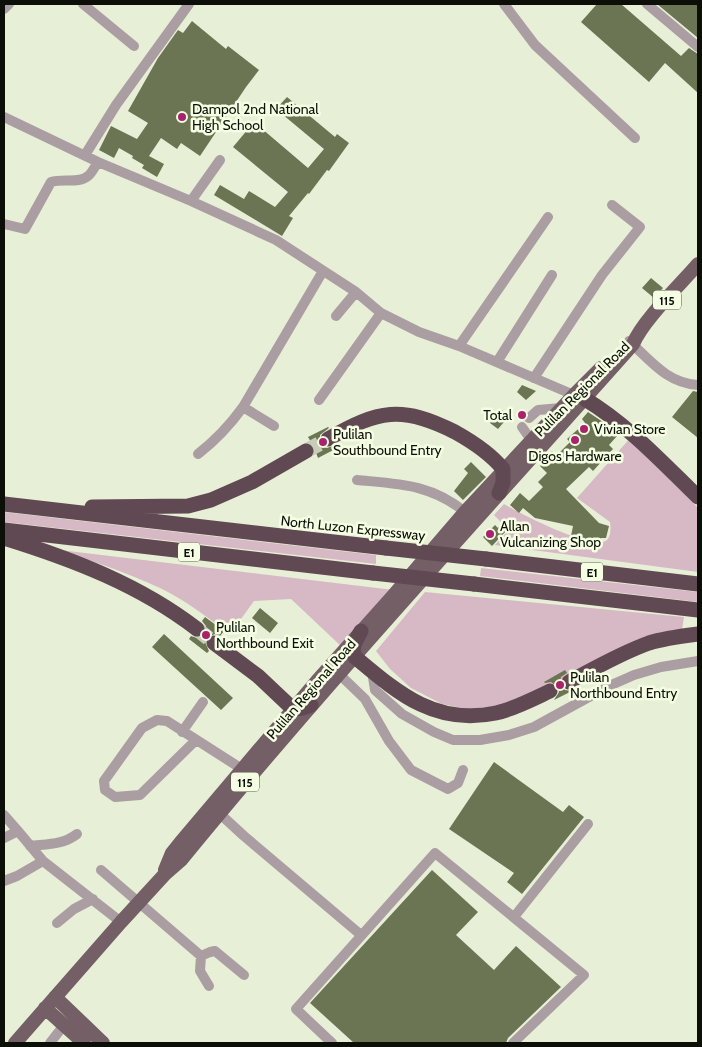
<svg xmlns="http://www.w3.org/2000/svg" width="702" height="1047" font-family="Cabin,sans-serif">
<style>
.green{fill:#d6b9c4}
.building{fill:#6b7553}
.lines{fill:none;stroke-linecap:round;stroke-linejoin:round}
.highway-tunnel{stroke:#c6ceb7;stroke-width:15;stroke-dasharray:15 8;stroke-linecap:butt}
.minor{stroke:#ab9ea3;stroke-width:10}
.major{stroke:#745f67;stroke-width:14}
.highway{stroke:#604952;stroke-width:15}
.highway-bridge{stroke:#604952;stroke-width:15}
.poi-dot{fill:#a9226b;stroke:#f5fde3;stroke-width:2}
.labels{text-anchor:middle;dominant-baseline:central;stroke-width:5;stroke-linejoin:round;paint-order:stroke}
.shield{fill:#f5fde3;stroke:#525649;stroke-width:1}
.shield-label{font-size:12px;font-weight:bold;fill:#0c0f07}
.poi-label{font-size:14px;fill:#0c0f07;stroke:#f5fde3;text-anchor:start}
.street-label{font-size:14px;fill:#0c0f07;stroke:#f5fde3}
</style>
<rect width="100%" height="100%" fill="#e7f0d6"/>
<path class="green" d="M632 436 698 508V572L495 545 509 530 494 515 504 504C520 514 587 547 603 542 611 540 611 530 610 522L577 498Z
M4 512 376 555V564L4 522Z
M60 550 394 590 343 648 291 599 254 601 230 634C208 618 185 600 160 588 127 573 93 561 60 550Z
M481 568 698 592V602L480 576Z
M425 592 684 617 682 630 642 641 525 698 495 707 466 709 442 704 411 688 390 669 376 651Z"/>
<path class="building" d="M597 4H621L681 56 689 48 698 54V93L665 63 649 82 581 22Z
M657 4H698V38Z
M192 21 226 49 228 46 259 70 246 87 200 156 181 143 177 149 161 138 149 156 164 164 157 177 142 168 144 165 132 158 133 156 119 148 114 158 99 150 111 126 137 139 148 123 128 111 158 58 178 30 183 33Z
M287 97 335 137 337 134 349 143 329 171 327 170 309 194 308 193 289 216 293 218 282 236 214 195 220 185 244 199 249 191 275 207 288 192 233 147 254 122 308 168 324 149 276 109Z
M651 278 663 288 654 298 642 288Z
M522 385 536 391 526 400 517 392Z
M693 391 698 392V438L672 417Z
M502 410 509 416 498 429 490 423Z
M588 412 606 424 617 436 609 445 613 449 593 471 589 467 566 489 599 523 609 526 606 538H601L600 541 585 540 584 543 570 541 573 526 535 518 523 508 519 513 510 505 520 493 529 501 543 487 538 482 547 473 540 466 552 451 556 456 570 442 567 439 585 423 582 419Z
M328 427 329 428 320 435V443L323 447 327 448 338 444 339 447 318 458 314 447 308 437Z
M471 462 486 477 463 500 454 491 468 473 464 469Z
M502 524 508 529 492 546 483 537 495 525 498 528Z
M260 608 278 623 270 633 252 618Z
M205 617 224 631 220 636 215 634 207 637 205 642 209 651 207 653 189 639 191 636 197 638 204 635 206 626 202 621Z
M164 634 233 698 221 710 152 647Z
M565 670 567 673 561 677 560 681 561 686 565 690 572 691 554 700 559 692 558 687 551 682 545 683 544 682Z
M494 762 563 812 569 805 584 817 522 894 507 882 514 873 449 829Z
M432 870 478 912 456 935 494 970 516 946 561 987 508 1038 506 1043H354L310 1003Z"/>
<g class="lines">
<path class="highway-tunnel" d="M306 451 328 439
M197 629 214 643"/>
<path class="minor" d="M83 4 134 46
M504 4 535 45 635 138
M647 4 698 47
M4 9 9 4
M4 117 98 162 191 201 276 240 356 292 381 313 419 332 459 346 574 395
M85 155 116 105 189 4
M191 201 220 160
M4 224 25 229 51 182C63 178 79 184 88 176 92 173 95 166 98 162
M336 316 356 292
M629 341C651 361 667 383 698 385
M459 346 548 217
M497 362 552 275
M534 378 602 275 640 227 612 205
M319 400 381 313
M243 407 274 426
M529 418 538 410 561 408
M522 427 531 440
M198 454C216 440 230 425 243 407L323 271
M357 480C399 484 431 484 465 512
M372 671 375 690 402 714 434 732 453 740H480L509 735 534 727 609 686 634 675 661 667 698 661
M339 674 365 699 389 741 411 770 448 789 458 783 463 770
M182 732 203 702
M196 740 140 795 115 797 105 790 104 781 142 728 157 720 167 721 242 769
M219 813 244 836 361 935
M4 815 18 831
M4 838 18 831 43 861 121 922
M30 846C47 844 63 845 77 834
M101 870 201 956 200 971 209 986
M4 881 17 876 43 861
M514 917 588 824
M57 923 74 909 93 899
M201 956 210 952 215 951 244 975
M50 1043 64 1025
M332 1043 296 1009 435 853 584 975 513 1043"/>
<path class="major" d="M165 870 172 853 180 843 317 681 393 596 465 512 574 395 601 368
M55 997 103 1043
M45 1008 84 1043
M15 1043 121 922 165 874 181 860C326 683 481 515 633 344 643 320 680 285 698 264"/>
<path class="highway" d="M585 399C628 425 662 462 698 497
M328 439C378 410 402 405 455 432 473 442 490 453 503 469V483L499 493
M4 504 386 548
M92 507 188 506 211 500 252 482 306 451
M4 530 373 573
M4 538C72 559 140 585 197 629
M486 559 698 584
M474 584 698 610
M361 631C357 639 350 648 355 657 398 693 435 726 496 713 514 709 533 699 550 691
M214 643 258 676 293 709 303 708 311 705
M569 682C595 668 621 653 649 643 665 638 682 636 698 634"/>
<path class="highway-bridge" d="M386 548 486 559
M373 573 474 584"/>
</g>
<g class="poi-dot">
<circle cx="182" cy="117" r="5"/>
<circle cx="522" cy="415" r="5"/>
<circle cx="584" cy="429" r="5"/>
<circle cx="575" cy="440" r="5"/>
<circle cx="323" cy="442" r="5"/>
<circle cx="490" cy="534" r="5"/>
<circle cx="206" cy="635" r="5"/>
<circle cx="560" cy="685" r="5"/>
</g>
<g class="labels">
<g class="shield">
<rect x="653" y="290.5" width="28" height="19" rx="4"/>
<rect x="178" y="542.5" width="22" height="19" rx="4"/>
<rect x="581" y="562.5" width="22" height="19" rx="4"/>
<rect x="231" y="772.5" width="28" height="19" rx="4"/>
</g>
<g class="shield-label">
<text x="667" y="300">115</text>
<text x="189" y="552">E1</text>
<text x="592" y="572">E1</text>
<text x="245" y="782">115</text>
</g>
<g class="poi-label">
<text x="192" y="109">Dampol 2nd National<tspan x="192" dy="16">High School</tspan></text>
<text x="512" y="415" text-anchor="end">Total</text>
<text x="594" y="429">Vivian Store</text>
<text x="333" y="434">Pulilan<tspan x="333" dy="16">Southbound Entry</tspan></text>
<text x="575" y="456" text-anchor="middle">Digos Hardware</text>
<text x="500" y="526">Allan<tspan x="500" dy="16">Vulcanizing Shop</tspan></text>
<text x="216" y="627">Pulilan<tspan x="216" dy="16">Northbound Exit</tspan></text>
<text x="570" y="677">Pulilan<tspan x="570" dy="16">Northbound Entry</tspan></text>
</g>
<g class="street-label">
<text transform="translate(582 389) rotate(-45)">Pulilan Regional Road</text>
<text transform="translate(353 528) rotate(6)">North Luzon Expressway</text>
<text transform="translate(311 689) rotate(-49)">Pulilan Regional Road</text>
</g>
</g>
<rect width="702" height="1047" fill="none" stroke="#0c0f07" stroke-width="10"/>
</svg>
